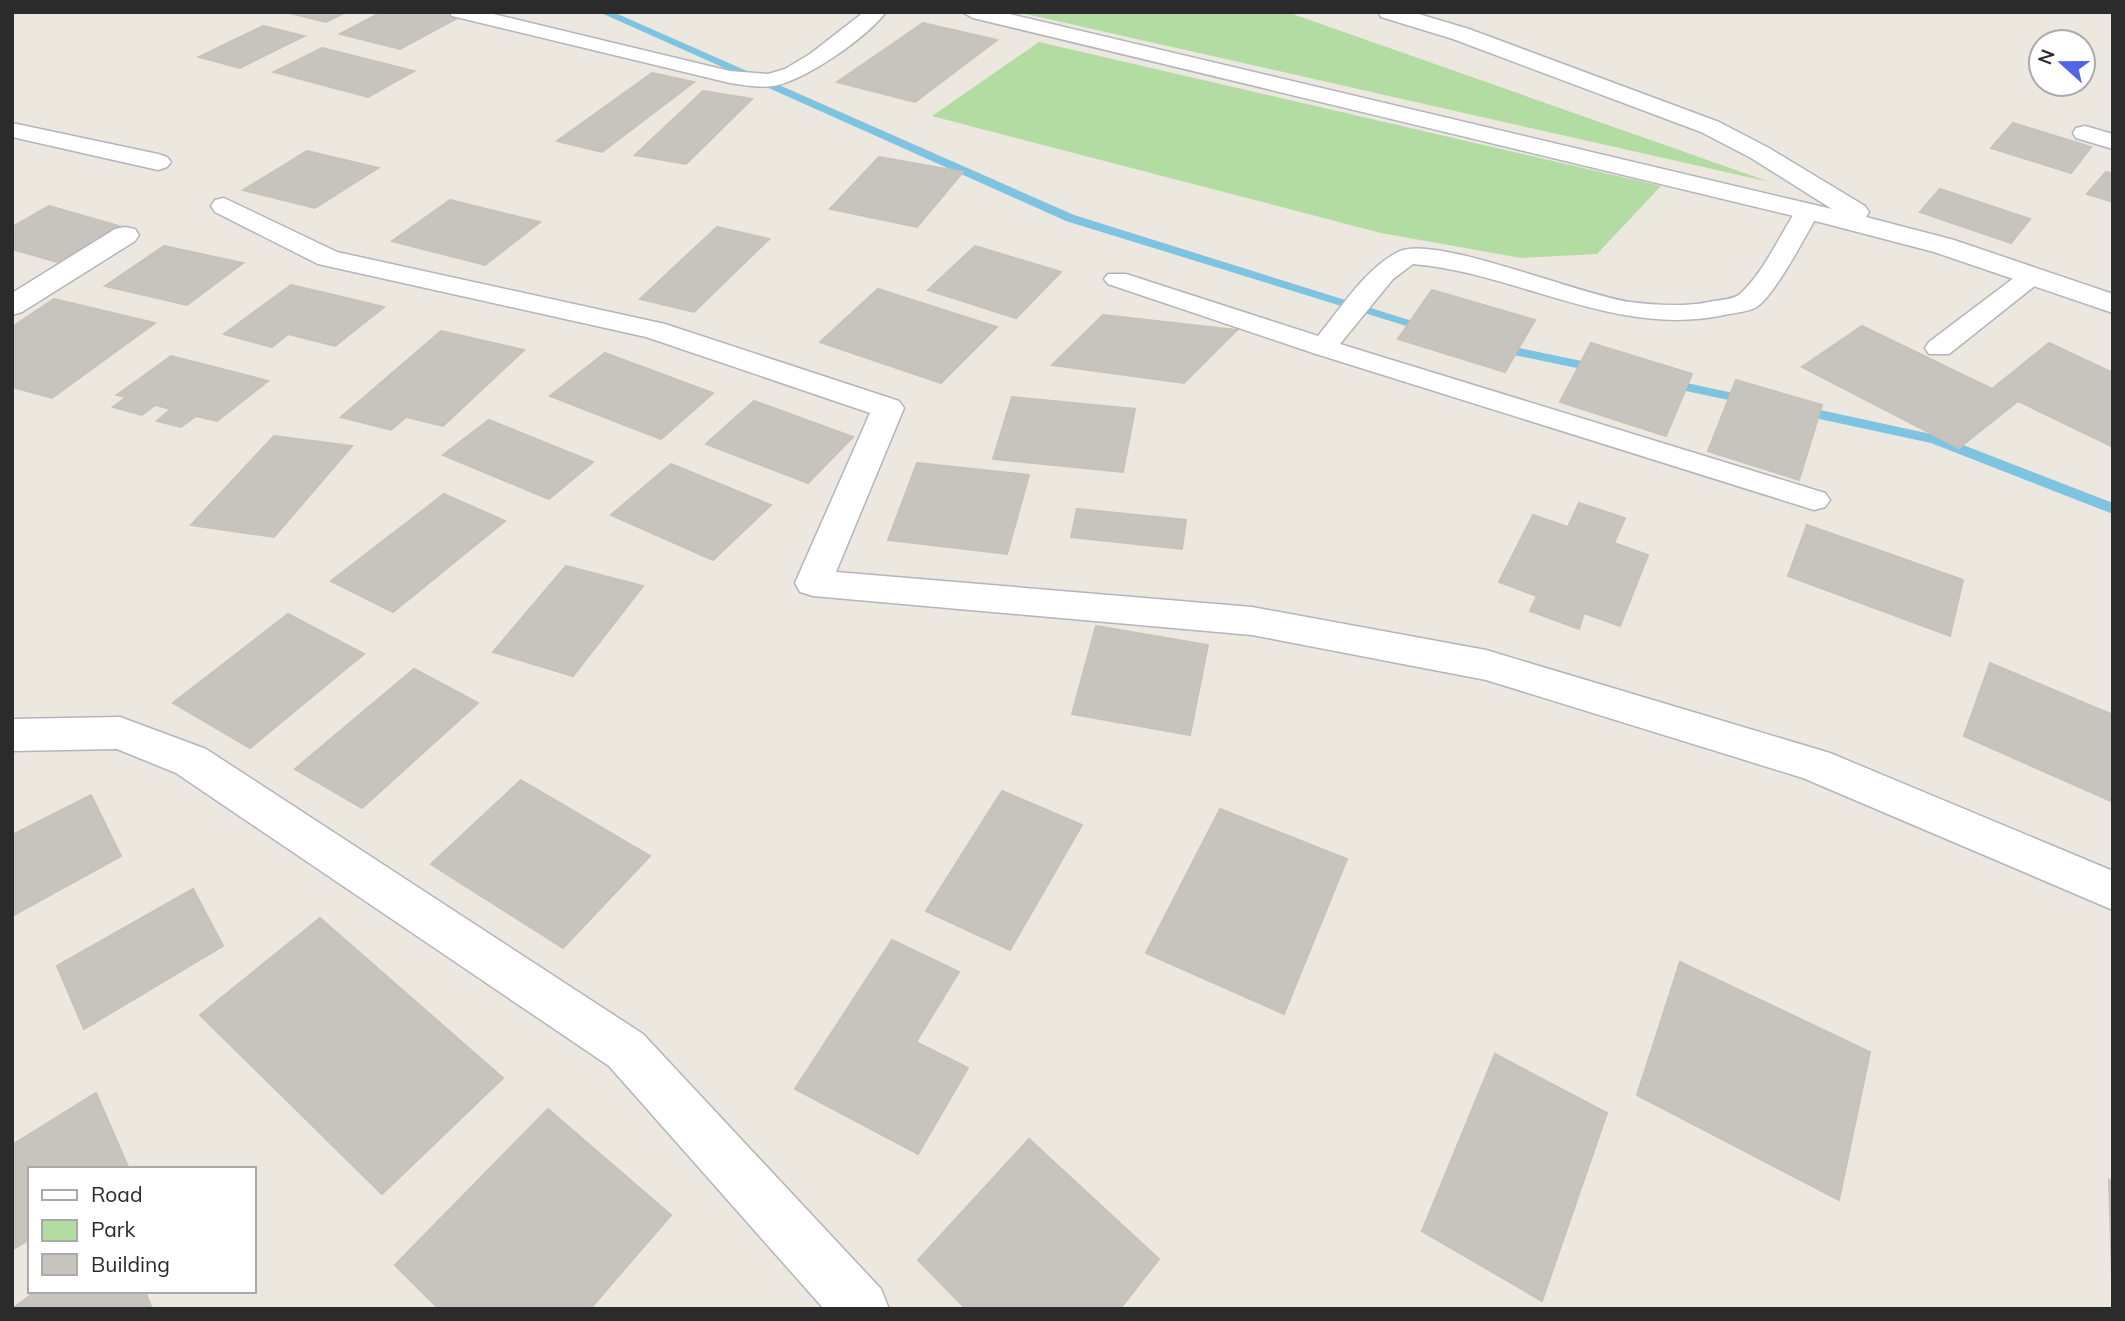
<svg xmlns="http://www.w3.org/2000/svg" width="2125" height="1321" viewBox="0 0 2125 1321" font-family="Mulish,sans-serif">
<style>
.green{fill:#b3dca2}
.lines{fill:none;stroke-linecap:round;stroke-linejoin:round}
.stream{fill:#7dc3e2;fill-rule:evenodd}
.building{fill:#c7c4be;stroke:#c7c3b9;stroke-width:2}
.lane-casing{stroke:#b3b4bd;stroke-width:3}
.street-casing{stroke:#b3b4bd;stroke-width:3}
.lane{fill:#fff;fill-rule:evenodd}
.street{fill:#fff;fill-rule:evenodd}
</style>
<rect width="100%" height="100%" fill="#ece7df"/>
<g class="green">
<polygon points="1017,12 1287,12 1770,182"/>
<polygon points="1039,42 1661,186 1597,254 1521,258 1381,233 932,116"/>
</g>
<g class="lines">
<g class="stream">
<polygon points="599,12 613,12 1074,215 1438,329 1436,332 1426,332 1066,221"/>
<polygon points="1495,343 1601,365 1608,369 1601,373 1490,350 1488,347"/>
<polygon points="1663,378 1752,397 1759,401 1752,405 1658,385 1658,379"/>
<polygon points="1797,405 1940,436 2113,503 2113,514 1931,443 1792,413 1792,407"/>
</g>
</g>
<g class="building">
<polygon points="293,12 346,12 326,22 290,13"/>
<polygon points="382,12 439,12 459,17 400,49 340,34"/>
<polygon points="923,23 997,40 915,102 837,82"/>
<polygon points="263,26 304,36 240,68 199,57"/>
<polygon points="322,48 414,71 368,97 274,72"/>
<polygon points="652,73 694,82 602,152 557,141"/>
<polygon points="703,91 752,99 686,164 635,155"/>
<polygon points="2013,123 2091,147 2071,173 1991,148"/>
<polygon points="307,151 378,168 315,208 243,190"/>
<polygon points="879,157 963,172 917,227 830,209"/>
<polygon points="2106,172 2113,174 2113,202 2087,194"/>
<polygon points="1940,189 2030,219 2011,243 1920,212"/>
<polygon points="450,200 540,222 485,265 392,241"/>
<polygon points="49,206 119,226 57,262 12,249 12,227"/>
<polygon points="717,227 769,239 694,312 640,299"/>
<polygon points="164,246 243,263 187,305 105,286"/>
<polygon points="975,246 1061,272 1016,318 928,290"/>
<polygon points="291,285 338,296 384,307 335,346 288,334 272,347 224,334"/>
<polygon points="878,289 997,327 941,383 820,342"/>
<polygon points="1432,290 1535,320 1505,372 1398,339"/>
<polygon points="54,299 155,323 52,398 12,387 12,327"/>
<polygon points="1103,315 1237,330 1184,383 1052,365"/>
<polygon points="1862,326 1992,389 2049,343 2113,373 2113,447 2018,401 1959,448 1802,367"/>
<polygon points="441,331 524,350 443,426 406,417 391,430 341,417"/>
<polygon points="1591,343 1692,374 1666,436 1560,402"/>
<polygon points="605,353 713,393 661,439 550,396"/>
<polygon points="171,356 268,381 217,421 196,416 181,427 157,421 171,409 155,405 142,415 113,407 126,397 117,395"/>
<polygon points="1736,380 1822,405 1799,480 1708,451"/>
<polygon points="1012,397 1135,409 1123,472 993,459"/>
<polygon points="754,401 853,437 808,483 706,444"/>
<polygon points="489,420 593,462 549,499 443,455"/>
<polygon points="274,436 352,446 274,537 191,525"/>
<polygon points="917,463 1029,475 1007,554 888,540"/>
<polygon points="671,464 771,505 713,560 611,515"/>
<polygon points="444,494 505,521 393,612 331,581"/>
<polygon points="1579,503 1625,518 1614,543 1648,555 1620,626 1584,613 1579,629 1530,611 1537,596 1499,582 1533,515 1568,527"/>
<polygon points="1077,509 1186,520 1182,549 1071,537"/>
<polygon points="1807,525 1963,580 1950,636 1788,576"/>
<polygon points="566,566 643,586 573,676 493,652"/>
<polygon points="288,614 364,654 250,748 173,703"/>
<polygon points="1096,626 1208,645 1190,735 1072,714"/>
<polygon points="1990,663 2113,715 2113,802 1964,736"/>
<polygon points="414,669 478,703 362,808 295,769"/>
<polygon points="521,780 650,856 563,948 431,864"/>
<polygon points="1002,791 1082,825 1010,950 926,911"/>
<polygon points="91,795 121,856 12,916 12,835"/>
<polygon points="1220,809 1347,859 1284,1014 1146,953"/>
<polygon points="193,889 223,946 84,1029 57,966"/>
<polygon points="320,918 503,1078 382,1194 200,1015"/>
<polygon points="892,940 959,972 916,1042 968,1068 918,1154 795,1089"/>
<polygon points="1680,962 1870,1052 1839,1200 1637,1095"/>
<polygon points="1495,1054 1607,1113 1542,1301 1422,1231"/>
<polygon points="96,1093 129,1169 30,1169 30,1239 12,1250 12,1145"/>
<polygon points="548,1109 671,1215 590,1309 439,1309 395,1265"/>
<polygon points="1029,1139 1159,1259 1120,1309 966,1309 918,1260"/>
<polygon points="2109,1180 2113,1182 2113,1309"/>
<polygon points="36,1291 145,1291 152,1309 12,1309"/>
</g>
<g class="lines">
<defs>
<g id="lane">
<path d="M 449,12 L 485,12 L 730,71 L 768,74 L 785,69 L 810,54 L 864,12 L 886,12 C 866,38 805,81 773,86 C 759,88 744,85 730,83 L 452,16 Z"/>
<path d="M 1808,204 L 1817,206 L 1820,211 C 1808,231 1774,298 1755,308 C 1747,312 1733,313 1724,315 C 1615,338 1519,273 1413,264 L 1393,279 L 1340,344 L 1825,493 L 1830,500 L 1825,507 L 1814,510 L 1313,353 L 1108,284 L 1104,279 L 1108,274 L 1126,274 L 1318,336 C 1341,308 1365,269 1398,252 C 1432,233 1582,296 1630,302 C 1654,305 1686,307 1709,302 C 1718,300 1733,300 1740,294 C 1765,271 1780,234 1799,206 Z"/>
<polygon points="2032,268 2041,271 2045,276 2041,281 1949,354 1929,354 1925,348 1929,342 2023,271"/>
</g>
<g id="street">
<polygon points="962,12 1001,12 1832,209 1751,158 1701,132 1453,39 1381,17 1378,12 1412,12 1469,29 1719,122 1769,148 1865,206 1869,212 1866,217 1954,240 2113,294 2113,313 1934,252 1827,224 973,18"/>
<polygon points="12,123 158,154 167,157 171,162 167,167 158,170 12,137"/>
<polygon points="2085,126 2113,134 2113,149 2076,138 2073,133 2076,128"/>
<polygon points="224,198 337,252 665,324 899,401 904,408 836,572 1252,607 1486,650 1830,753 2113,871 2113,910 1803,778 1486,680 1252,635 813,596 800,592 795,583 870,413 646,337 318,264 215,212 211,206 215,200"/>
<polygon points="125,227 135,229 139,235 135,241 22,312 12,315 12,293 115,229"/>
<polygon points="120,717 206,749 643,1034 881,1289 889,1309 824,1309 609,1066 176,773 117,749 12,751 12,719"/>
</g>
</defs>
<use href="#lane" class="lane-casing"/>
<use href="#street" class="street-casing"/>
<use href="#lane" class="lane"/>
<use href="#street" class="street"/>
</g>
<rect width="2125" height="1321" fill="none" stroke="#2b2b2b" stroke-width="28"/>
<rect x="28" y="1167" width="228" height="126" fill="#ffffff" stroke="#aaaaaa" stroke-width="2"/>
<rect x="42" y="1190" width="35" height="10" fill="#ffffff" stroke="#aaaaaa" stroke-width="2"/>
<text x="91" y="1202" font-size="21" fill="#2b2b2b">Road</text>
<rect x="42" y="1220" width="35" height="21" fill="#b3dca2" stroke="#aaaaaa" stroke-width="2"/>
<text x="91" y="1237" font-size="21" fill="#2b2b2b">Park</text>
<rect x="42" y="1254" width="35" height="21" fill="#c7c4be" stroke="#aaaaaa" stroke-width="2"/>
<text x="91" y="1272" font-size="21" fill="#2b2b2b">Building</text>
<g transform="translate(2062 63) rotate(291)"><circle r="33" fill="#ffffff" stroke="#aaaaaa" stroke-width="2"/>
<path d="M0-5L12 26L0 18L-12 26Z" fill="#5165e7"/>
<text y="-10" font-size="19" font-weight="bold" text-anchor="middle" fill="#2b2b2b">N</text>
</g>
</svg>
